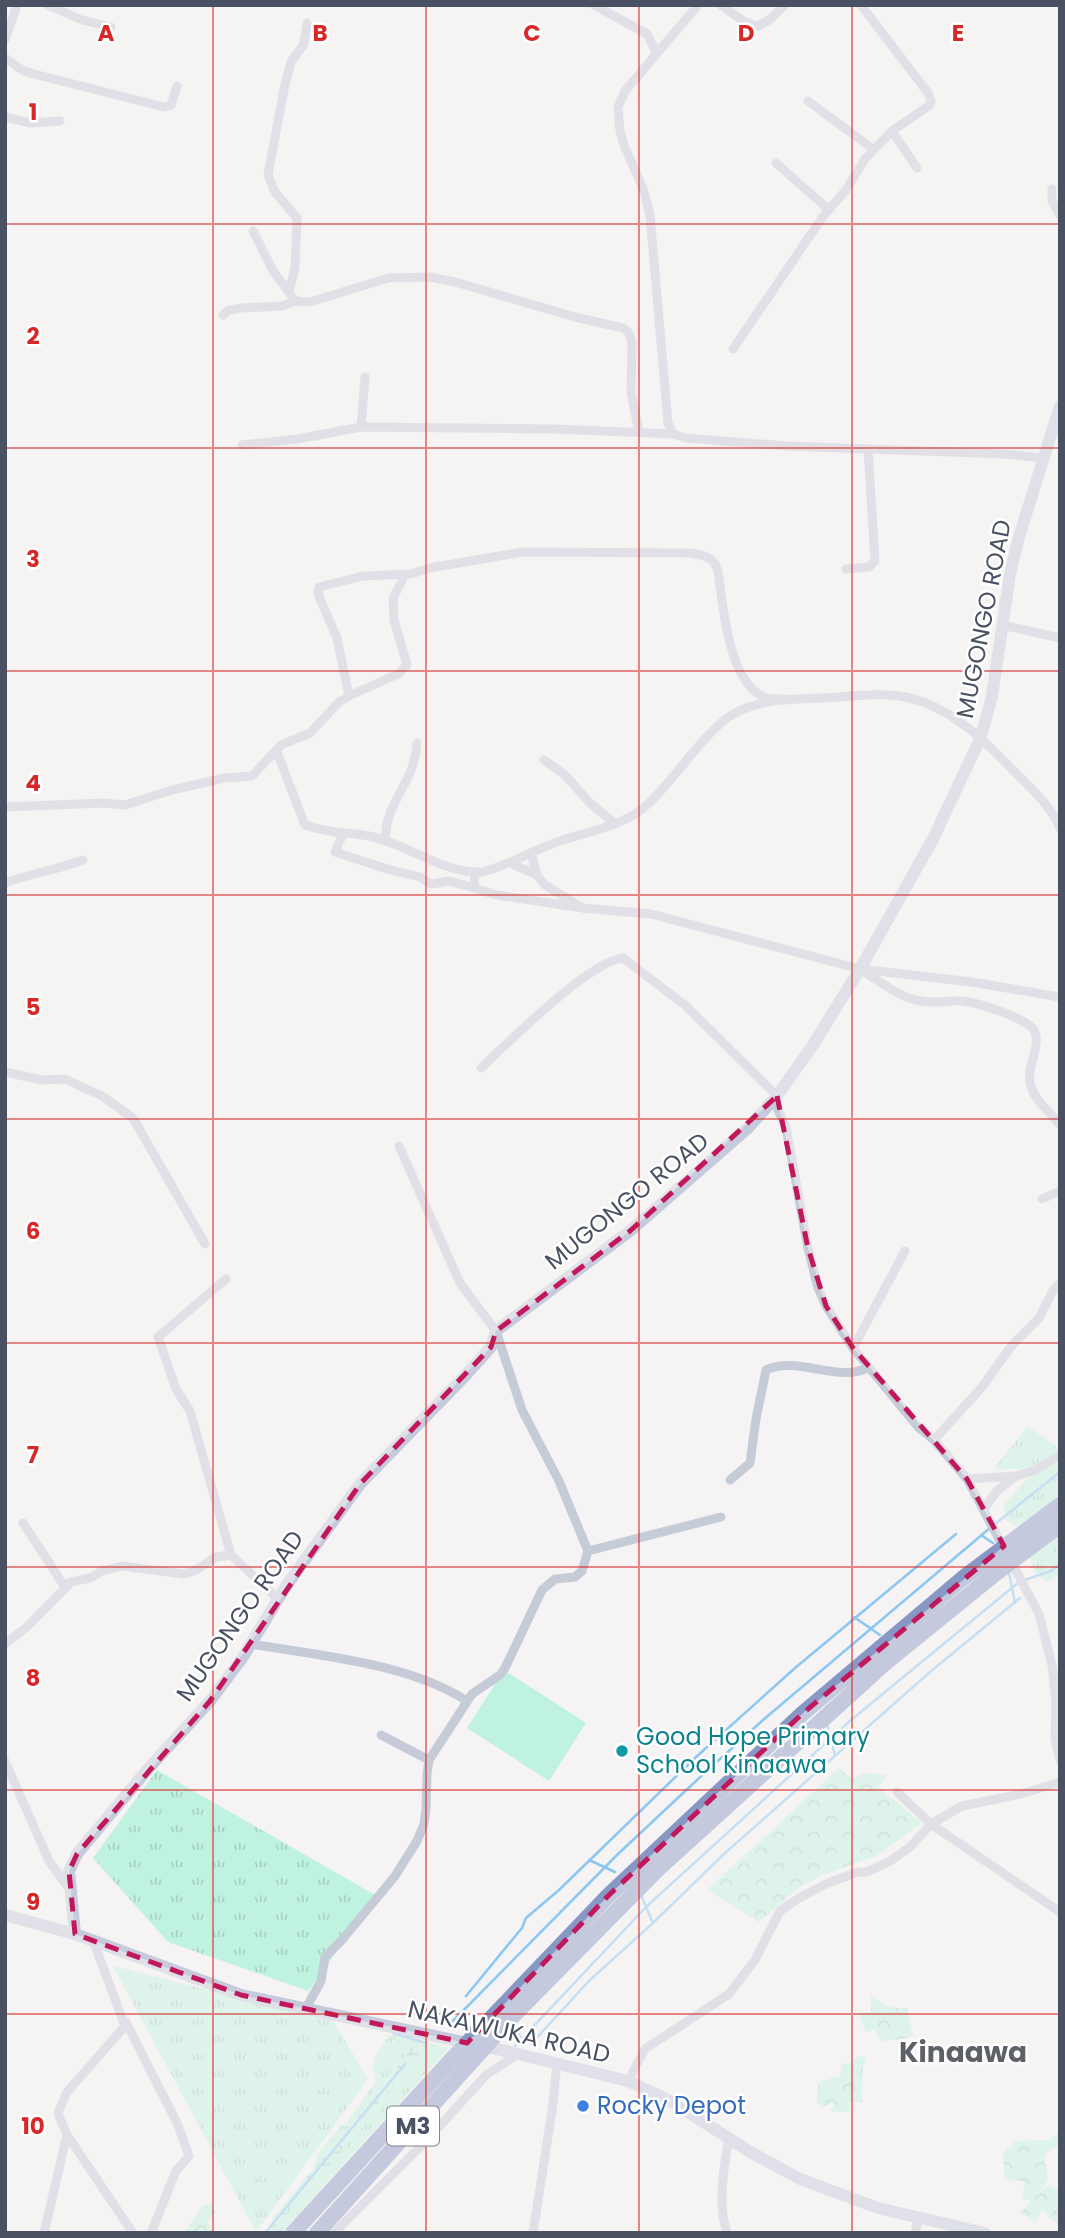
<svg xmlns="http://www.w3.org/2000/svg" width="1065" height="2238" viewBox="0 0 1065 2238" font-family="Poppins,sans-serif">
<style>
.grass{fill:url(#grass-tufts)}
.forest{fill:url(#forest-crowns)}
.wetland{fill:url(#wetland-marsh)}
.pitch{fill:#c0f3df}
.lines{fill:none;stroke-linecap:round;stroke-linejoin:round}
.stream{stroke:#8bc7f3;stroke-width:2.5}
.street{stroke:#c6cbd8;stroke-width:9}
.secondary{stroke:#c5cbdc;stroke-width:12}
.highway{stroke:#8898c4;stroke-width:16}
.marked{fill:none;stroke:#c2185b;stroke-width:5;stroke-dasharray:14 9;stroke-linejoin:round}
.grid{fill:none;stroke:#d62828;stroke-width:2;stroke-opacity:0.55}
.culture-dot{fill:#0f9aa8;stroke:#fff;stroke-width:2.5}
.shop-dot{fill:#3f7fe0;stroke:#fff;stroke-width:2.5}
.labels{text-anchor:middle;stroke-width:5;stroke-linejoin:round;paint-order:stroke}
.shield{fill:#fff;stroke:#808591;stroke-width:2}
.shield-label{font-size:23px;font-weight:bold;fill:#495162}
.street-label{font-size:24px;fill:#495162;stroke:#fff}
.culture-label{font-size:24px;fill:#0d838f;stroke:#fff;text-anchor:start}
.shop-label{font-size:24px;fill:#366cbe;stroke:#fff;text-anchor:start}
.quarter-label{font-size:28px;font-weight:bold;fill:#5e6168;stroke:#fff}
.grid-label{font-size:23px;text-anchor:middle;font-weight:bold;fill:#d62828;stroke:#fff;stroke-width:5;stroke-linejoin:round;paint-order:stroke}
</style>
<defs>
<pattern id="grass-tufts" width="24" height="20" patternUnits="userSpaceOnUse" patternTransform="scale(1.75)"><rect width="24" height="20" fill="#c0f3df"/><path d="M3 7l-1-3M5 7V3M7 7l1-3M15 17l-1-3M17 17v-4M19 17l1-3" fill="none" stroke="#a6d2c2"/></pattern>
<pattern id="forest-crowns" width="20" height="18" patternUnits="userSpaceOnUse" patternTransform="scale(1.75)"><rect width="20" height="18" fill="#c0f3df"/><path d="M2 6a3 3 0 1 1 6 0M12 15a3 3 0 1 1 6 0" fill="none" stroke="#a6d2c2"/></pattern>
<pattern id="wetland-marsh" width="20" height="14" patternUnits="userSpaceOnUse" patternTransform="scale(1.75)"><rect width="20" height="14" fill="#c0f3df"/><path d="M1 5h8M5 5V1M11 12h8M15 12V8" fill="none" stroke="#a6d2c2"/></pattern>
</defs>
<rect width="100%" height="100%" fill="#f5f3f3"/>
<g class="grass">
<path d="M 1028,1426 L 1060,1449 C 1033,1469 1028,1471 994,1468 Z"/>
<polygon points="1060,1462 1060,1495 1018,1526 1006,1520 1003,1506 1026,1480"/>
<path d="M 1060,1534 L 1060,1574 L 1048,1581 C 1035,1576 1033,1569 1030,1555 Z"/>
<polygon points="157,1770 377,1896 308,1991 168,1942 93,1858"/>
<polygon points="113,1966 334,2022 368,2079 256,2232"/>
<path d="M 389,2036 L 404,2046 L 406,2054 L 350,2126 L 346,2124 L 376,2081 C 370,2060 376,2052 389,2036 Z"/>
<polygon points="421,2041 449,2048 281,2233 268,2233 272,2227 273,2230 312,2188 358,2130 367,2123 362,2123 405,2071 408,2075 424,2048"/>
</g>
<g class="forest">
<polygon points="839,1768 853,1780 862,1773 887,1775 878,1787 922,1823 876,1856 820,1876 798,1888 759,1922 707,1890"/>
<path d="M 871,1993 C 880,2005 892,2009 907,2008 L 913,2035 L 905,2039 L 880,2041 L 875,2029 L 866,2033 L 859,2013 L 871,2012 Z"/>
<polygon points="859,2056 865,2057 866,2064 863,2066 862,2103 850,2102 849,2112 832,2112 830,2109 834,2107 832,2103 824,2107 817,2103 818,2082 840,2076 842,2063 848,2064"/>
<polygon points="1060,2132 1060,2144 1044,2155 1048,2180 1036,2196 1047,2186 1060,2190 1060,2223 1053,2221 1042,2208 1036,2223 1020,2213 1031,2201 1023,2200 1024,2181 1005,2180 1003,2157 1006,2148 1012,2147 1012,2141 1048,2140"/>
<polygon points="212,2203 215,2212 207,2221 214,2233 184,2233 202,2206"/>
</g>
<polygon class="wetland" points="394,2034 421,2041 424,2048 408,2076 405,2071 363,2122 369,2122 358,2130 312,2188 272,2231 273,2218 314,2168 318,2154 341,2126 346,2124 350,2126 406,2055 404,2046 389,2036"/>
<polygon class="pitch" points="504,1670 586,1723 549,1781 467,1728"/>
<g class="lines">
<g class="stream">
<polyline points="995,1524 1060,1472"/>
<polyline points="981,1535 993,1543"/>
<polyline points="1009,1573 1015,1603"/>
<polyline points="1025,1580 1051,1571 1060,1564"/>
<polyline points="854,1617 880,1635"/>
<polyline points="827,1723 835,1756"/>
<polyline points="589,1860 615,1872"/>
<polyline points="642,1897 653,1923 725,1853 930,1672 1020,1598"/>
<polyline points="466,1996 522,1928 526,1918 559,1890 696,1757 795,1668 956,1534"/>
<polyline points="471,2028 451,2023 618,1854 697,1780 763,1720 990,1528"/>
<polyline points="516,2028 521,2038"/>
<polyline points="393,2033 426,2043"/>
<polyline points="531,2044 589,1981 653,1923"/>
<polyline points="515,2046 646,1907 851,1720 1019,1582"/>
<polyline points="265,2233 405,2064"/>
</g>
<g class="street">
<polyline points="48,5 82,20 111,27"/>
<polyline points="594,5 647,34 656,52"/>
<polyline points="721,5 745,22 758,26 769,20 785,5"/>
<polyline points="5,40 17,5"/>
<polyline points="5,58 22,70 30,73 164,107 171,105 177,86"/>
<polyline points="808,101 873,149"/>
<polyline points="5,117 31,123 60,121"/>
<polyline points="892,131 917,168"/>
<polyline points="776,163 829,210"/>
<polyline points="1052,189 1052,201 1060,215"/>
<polyline points="253,231 273,271 289,292"/>
<polyline points="295,301 289,292 295,268 297,218 275,192 268,175 284,89 291,62 304,44 307,23"/>
<polyline points="223,315 229,310 242,308 282,306 295,301 310,302 388,278 430,277 455,282 575,317 623,328 629,333 632,342 631,392 639,432"/>
<polyline points="733,349 824,215 846,190 865,159 892,131 930,105 931,101 928,93 861,5"/>
<polyline points="361,427 365,377"/>
<polyline points="673,434 668,423 650,215 644,191 624,145 620,131 618,107 625,91 698,5"/>
<polyline points="242,445 297,439 361,427 555,429 673,434 686,438 786,446 1004,454 1043,458"/>
<polyline points="846,569 869,567 875,561 868,449"/>
<polyline points="1002,625 1060,638"/>
<polyline points="349,696 398,674 407,665 394,620 393,598 405,575"/>
<path d="M 277,752 L 305,825 C 326,833 347,832 369,836 C 408,844 442,874 483,872 C 509,865 532,851 557,842 C 588,831 624,827 649,803 C 675,779 705,731 733,714 C 760,699 791,699 821,698 C 849,697 878,692 906,697 C 951,707 983,739 1014,771 C 1032,789 1049,804 1060,828"/>
<polyline points="544,760 564,774 590,803 615,824"/>
<path d="M 5,807 L 104,803 L 125,805 L 172,790 L 224,778 L 252,776 L 281,745 L 310,733 L 339,702 L 349,696 L 337,638 L 318,594 L 319,587 L 363,576 L 411,574 L 430,568 L 522,552 L 691,553 C 704,555 714,557 718,571 C 723,604 728,686 767,698 C 772,700 779,698 784,699"/>
<polyline points="343,834 335,852 387,869 420,877 431,884 449,881 474,888"/>
<path d="M 386,841 C 383,814 402,794 411,770 C 415,762 416,752 417,743"/>
<polyline points="510,863 537,875"/>
<polyline points="475,873 474,888 496,895 583,908 545,885 537,875 531,853"/>
<path d="M 5,883 C 31,873 57,870 83,860"/>
<polyline points="583,908 651,914 860,969 971,982 1060,997"/>
<path d="M 863,971 C 880,981 900,998 920,1001 C 934,1004 949,1000 963,1001 C 979,1003 1023,1017 1033,1029 C 1044,1044 1024,1069 1031,1086 C 1035,1101 1051,1113 1060,1125"/>
<path d="M 481,1068 C 508,1043 588,962 623,958 L 686,1006 L 777,1096 L 778,1110 L 786,1127 L 808,1248 L 818,1288 L 826,1306 L 853,1348 L 918,1427 L 934,1440 L 967,1479 L 1039,1614 L 1052,1665 L 1056,1702 L 1055,1738 L 1060,1760"/>
<polyline points="5,1072 42,1080 65,1079 102,1096 133,1118 205,1244"/>
<polyline points="399,1146 460,1283 496,1331 522,1410 559,1481 588,1551 721,1517"/>
<polyline points="1042,1199 1060,1191"/>
<polyline points="226,1279 158,1337 176,1389 190,1411 231,1555 278,1599"/>
<polyline points="853,1348 905,1251"/>
<polyline points="934,1440 982,1387 1013,1344 1039,1318 1053,1291 1060,1283"/>
<polyline points="967,1479 1016,1476"/>
<path d="M 730,1480 L 750,1463 L 756,1419 L 766,1370 C 797,1355 839,1384 869,1367"/>
<polyline points="984,1509 997,1491 1016,1476 1036,1470 1060,1455"/>
<polyline points="23,1523 65,1587"/>
<polyline points="5,1644 28,1626 71,1582 90,1578 102,1571 122,1566 184,1574 196,1570 216,1557 231,1555"/>
<path d="M 252,1644 C 321,1656 408,1663 467,1701"/>
<polyline points="381,1735 429,1760"/>
<polyline points="5,1761 49,1861 70,1890"/>
<polyline points="897,1792 931,1824 1060,1912"/>
<polyline points="94,1943 125,2026 67,2092 58,2113 67,2135 133,2233"/>
<polyline points="305,2010 321,1981 325,1957 342,1940 395,1876 417,1841 424,1824 426,1809 427,1774 429,1760 472,1694 500,1675 505,1668 542,1590 555,1579 575,1577 582,1571 588,1551"/>
<polyline points="126,2022 178,2125 189,2156 176,2171 151,2233"/>
<polyline points="628,2081 645,2049 729,1994 755,1960 780,1911 799,1898 828,1883 858,1872 867,1872 890,1861 910,1847 931,1824 962,1806 1021,1794 1060,1782"/>
<polyline points="44,2233 67,2135"/>
<polyline points="334,2233 427,2140 486,2075 518,2054"/>
<polyline points="533,2233 552,2111 557,2063"/>
<path d="M 727,2233 C 717,2202 724,2169 729,2138"/>
<polyline points="915,2233 918,2219"/>
</g>
<g class="secondary">
<polyline points="5,1915 75,1934 241,1995 510,2052 628,2081 672,2102 752,2153 800,2179 878,2208 985,2233"/>
<polyline points="75,1934 69,1871 77,1854 147,1770 210,1701 243,1657 286,1586 360,1484 464,1377 491,1347 496,1331 630,1231 748,1128 777,1096 813,1045 860,969 933,839 981,737 992,696 1010,574 1019,537 1060,406"/>
</g>
<g class="highway">
<polyline points="293,2233 454,2057 609,1895 802,1714 962,1579 1060,1505"/>
<polyline points="317,2233 509,2020 659,1868 885,1663 996,1573 1060,1525"/>
</g>
</g>
<path d="M0 0H1065V2238H0ZM 777,1096 L 808,1248 L 826,1306 L 853,1348 L 967,1479 L 1004,1546 L 802,1714 L 609,1895 L 467,2043 L 241,1995 L 75,1934 L 69,1871 L 77,1854 L 210,1701 L 360,1484 L 491,1347 L 496,1331 L 630,1231 Z" fill="#f5f3f3" fill-opacity=".55" fill-rule="evenodd"/>
<path class="marked" d="M 777,1096 L 808,1248 L 826,1306 L 853,1348 L 967,1479 L 1004,1546 L 802,1714 L 609,1895 L 467,2043 L 241,1995 L 75,1934 L 69,1871 L 77,1854 L 210,1701 L 360,1484 L 491,1347 L 496,1331 L 630,1231 Z"/>
<path class="grid" d="M 213,5 L 213,2233M 426,5 L 426,2233M 639,5 L 639,2233M 852,5 L 852,2233M 5,224 L 1060,224M 5,448 L 1060,448M 5,671 L 1060,671M 5,895 L 1060,895M 5,1119 L 1060,1119M 5,1343 L 1060,1343M 5,1567 L 1060,1567M 5,1790 L 1060,1790M 5,2014 L 1060,2014"/>
<circle class="culture-dot" cx="622" cy="1751" r="7"/>
<circle class="shop-dot" cx="583" cy="2106" r="7"/>
<g class="labels">
<rect class="shield" x="387" y="2106.5" width="52" height="39" rx="5"/>
<g class="shield-label">
<text x="413" y="2134">M3</text>
</g>
<g class="street-label">
<text transform="translate(984 619) rotate(-79)" y="8">MUGONGO ROAD</text>
<text transform="translate(627 1201) rotate(-39)" y="8">MUGONGO ROAD</text>
<text transform="translate(240 1616) rotate(-55)" y="8">MUGONGO ROAD</text>
<text transform="translate(509 2032) rotate(13)" y="8">NAKAWUKA ROAD</text>
</g>
<g class="culture-label">
<text x="636" y="1745">Good Hope Primary<tspan x="636" dy="28">School Kinaawa</tspan></text>
</g>
<g class="shop-label">
<text x="597" y="2114">Rocky Depot</text>
</g>
<g class="quarter-label">
<text x="963" y="2062">Kinaawa</text>
</g>
</g>
<g class="grid-label">
<text x="106" y="41">A</text>
<text x="320" y="41">B</text>
<text x="532" y="41">C</text>
<text x="746" y="41">D</text>
<text x="958" y="41">E</text>
<text x="33" y="120">1</text>
<text x="33" y="344">2</text>
<text x="33" y="567">3</text>
<text x="33" y="791">4</text>
<text x="33" y="1015">5</text>
<text x="33" y="1239">6</text>
<text x="33" y="1463">7</text>
<text x="33" y="1686">8</text>
<text x="33" y="1910">9</text>
<text x="33" y="2134">10</text>
</g>
<rect width="1065" height="2238" fill="none" stroke="#495162" stroke-width="14"/>
</svg>
